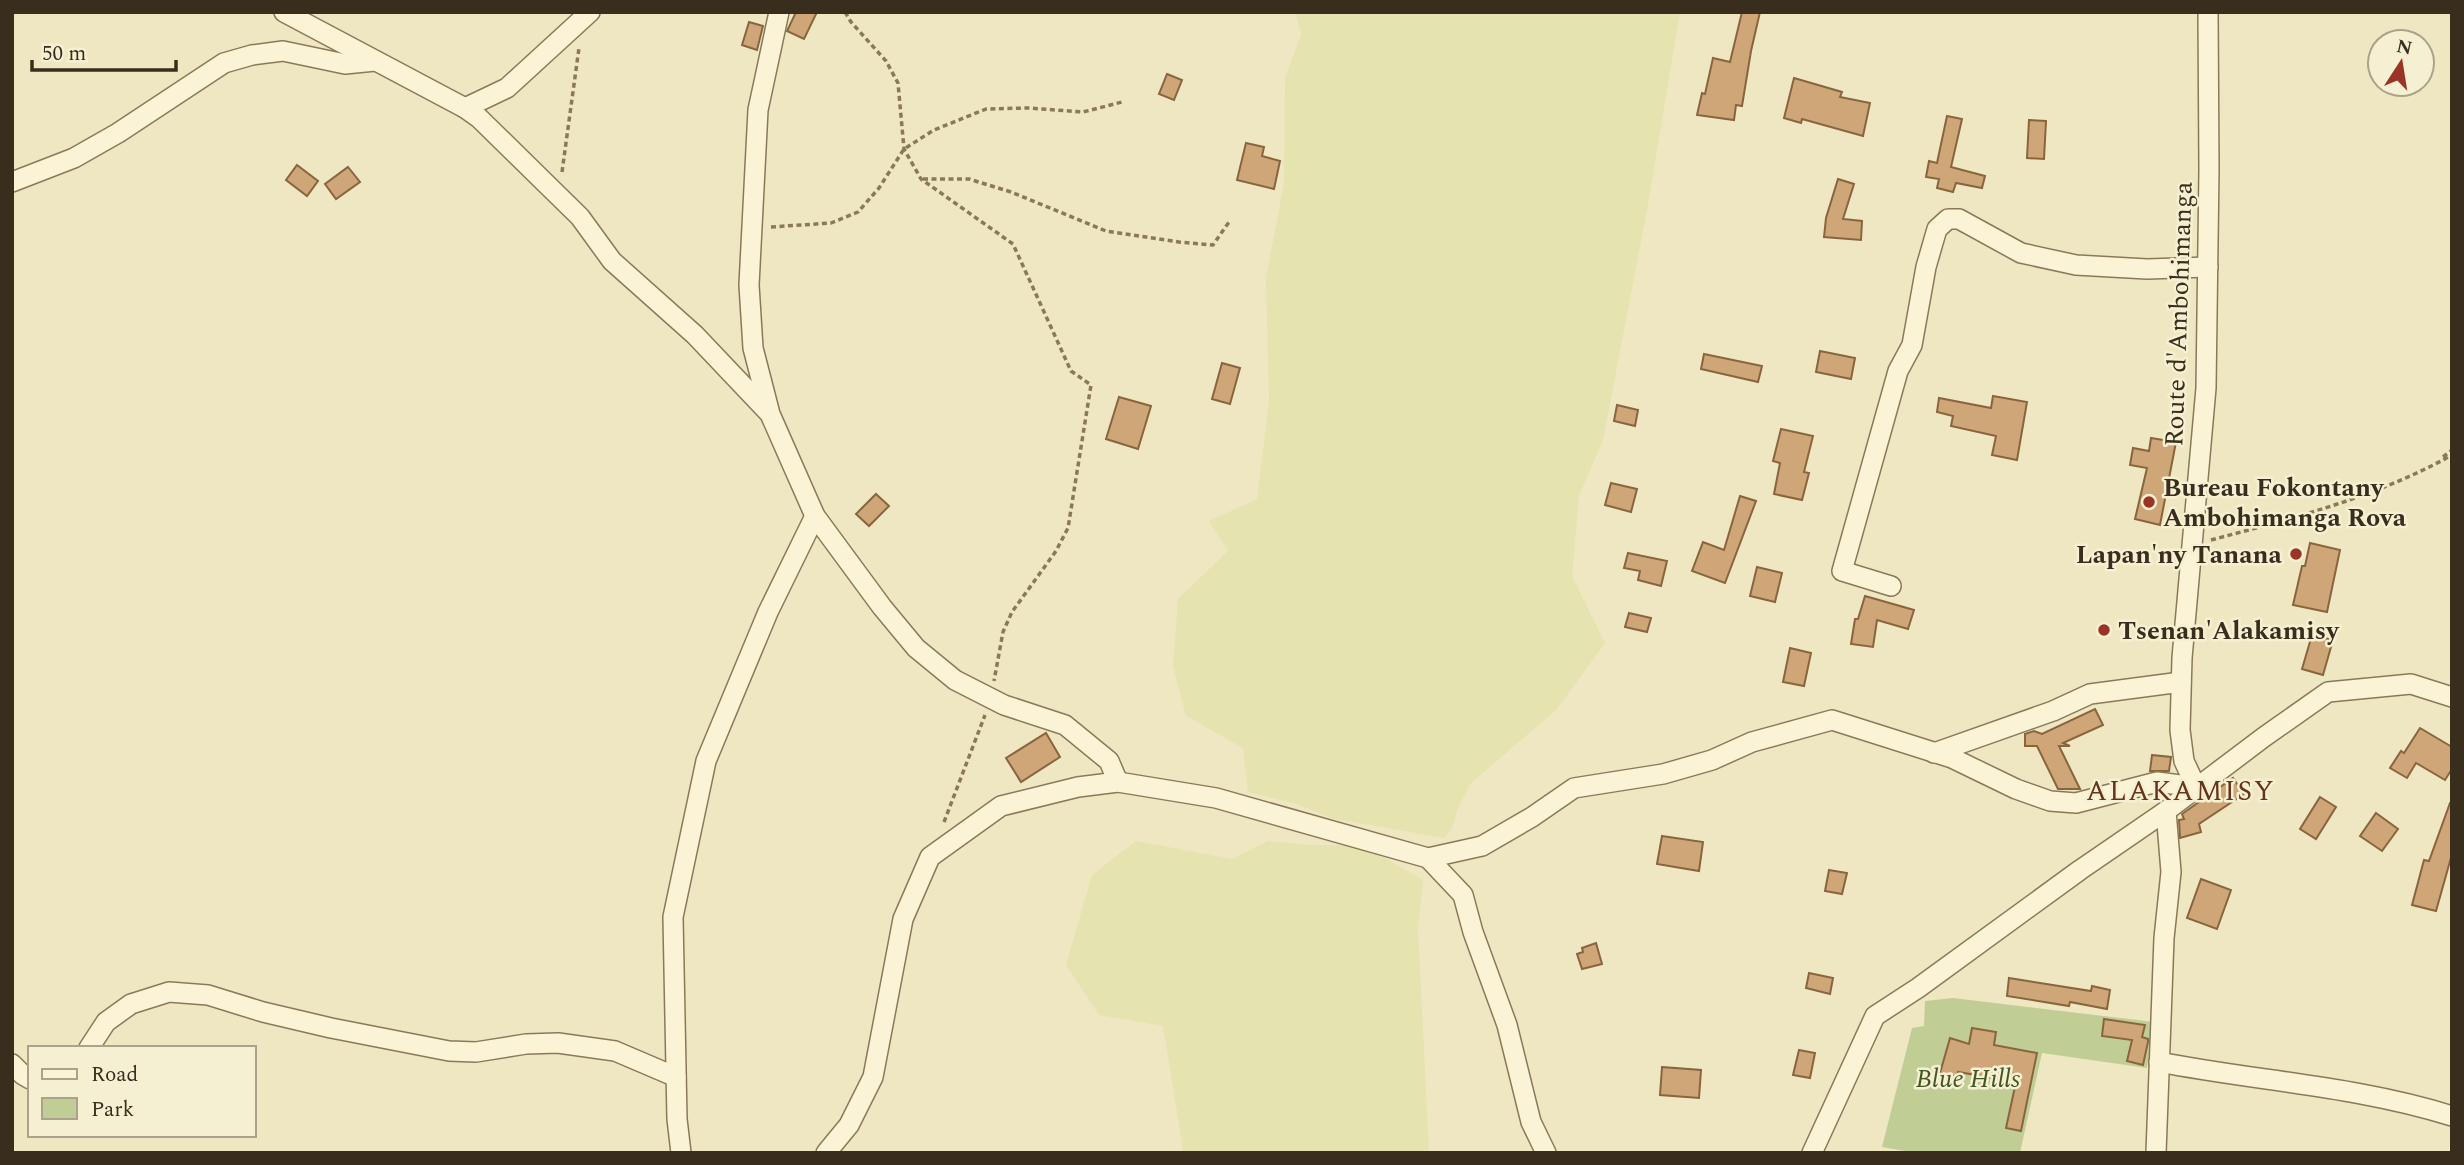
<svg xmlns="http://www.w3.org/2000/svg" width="2464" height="1165" viewBox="0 0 2464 1165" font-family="Spectral,serif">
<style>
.farmland{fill:#e5e3af}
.green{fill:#c0ce96}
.building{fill:#cea677;stroke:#89653e;stroke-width:2}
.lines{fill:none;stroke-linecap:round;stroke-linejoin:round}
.minor-casing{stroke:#8a7959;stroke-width:22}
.path{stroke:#8a7959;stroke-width:3.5;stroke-dasharray:5 3.5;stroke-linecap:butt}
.minor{stroke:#faf3d6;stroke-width:19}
.poi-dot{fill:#9a3427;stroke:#f6f0d2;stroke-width:2.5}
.labels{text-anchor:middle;stroke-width:5;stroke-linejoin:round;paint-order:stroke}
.street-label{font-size:26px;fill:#392e1d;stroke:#f6f0d2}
.poi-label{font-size:26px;font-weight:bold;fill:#392e1d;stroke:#f6f0d2;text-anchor:start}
.park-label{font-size:26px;font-style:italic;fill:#435623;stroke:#f6f0d2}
.neighbourhood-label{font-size:28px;letter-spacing:2px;fill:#67341c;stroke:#f6f0d2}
</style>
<rect width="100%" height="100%" fill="#efe7c2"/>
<g class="farmland">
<polygon points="1295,12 1680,12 1648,205 1603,440 1579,496 1572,576 1605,643 1557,709 1471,783 1458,808 1452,828 1444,838 1331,818 1297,804 1248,792 1243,748 1186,716 1173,666 1178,599 1228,551 1209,521 1257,499 1269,402 1266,279 1284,182 1285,78 1301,35"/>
<polygon points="1136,841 1232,859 1268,841 1310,845 1343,845 1376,853 1423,880 1418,928 1429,1153 1182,1153 1182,1143 1163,1026 1099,1015 1066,965 1092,875"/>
</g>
<polygon class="green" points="1953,998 2154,1022 2147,1068 2042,1053 2020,1153 1916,1153 1882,1147 1912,1028 1924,1026 1925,1001"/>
<g class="building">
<polygon points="796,12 817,12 804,39 787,31"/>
<polygon points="1742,12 1760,12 1751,51 1742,106 1736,105 1734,120 1697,115 1702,93 1705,94 1713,58 1730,62"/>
<polygon points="749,22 763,26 757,50 742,45"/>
<polygon points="1167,74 1182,80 1174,100 1159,94"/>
<polygon points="1794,78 1842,92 1840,97 1870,103 1863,136 1802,119 1801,123 1784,118"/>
<polygon points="1947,116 1962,119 1951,167 1985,176 1982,188 1956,183 1953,192 1937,188 1939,179 1926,177 1929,161 1937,163"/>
<polygon points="2029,120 2046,121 2044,159 2027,158"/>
<polygon points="1246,143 1264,147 1262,156 1280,161 1274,189 1237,180"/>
<polygon points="297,165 318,181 307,196 286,180"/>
<polygon points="348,167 360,182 336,199 325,184"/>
<polygon points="1838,179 1854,184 1843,219 1862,221 1861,240 1824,237 1826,218"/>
<polygon points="1820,351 1855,358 1851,379 1816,372"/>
<polygon points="1704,354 1762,366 1758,382 1701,369"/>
<polygon points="1222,363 1240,368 1230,404 1212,399"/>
<polygon points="1993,396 2027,402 2017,460 1992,455 1996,436 1951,426 1953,416 1937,412 1939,398 1991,408"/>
<polygon points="1119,397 1151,406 1138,449 1106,439"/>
<polygon points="1617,405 1638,410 1635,426 1614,421"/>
<polygon points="1781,429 1813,436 1804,472 1809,473 1802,500 1774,494 1780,463 1773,461"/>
<polygon points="2151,438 2176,442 2160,525 2135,519 2147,468 2130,465 2133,448 2149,451"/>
<polygon points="1611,483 1637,489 1631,512 1605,505"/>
<polygon points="876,494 889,506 869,526 856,514"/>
<polygon points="1740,496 1756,501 1725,583 1692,571 1703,542 1724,550"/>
<polygon points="2310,543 2340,550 2327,612 2293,605 2302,566 2305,566"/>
<polygon points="1628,553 1667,561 1661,586 1638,580 1640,571 1624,568"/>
<polygon points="1757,567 1782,573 1775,602 1750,596"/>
<polygon points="1865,596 1914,610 1908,629 1877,620 1873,647 1851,644 1855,619 1858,619"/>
<polygon points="1629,613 1651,618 1647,632 1625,627"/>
<polygon points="2312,635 2333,640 2323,675 2302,669"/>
<polygon points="1790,648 1811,653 1804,686 1783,682"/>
<polygon points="2095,709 2103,725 2063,743 2070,746 2059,746 2080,789 2058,789 2037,746 2025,746 2025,734 2034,731 2042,734"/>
<polygon points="2420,728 2452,747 2452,769 2445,780 2416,763 2407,778 2390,768 2401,751 2404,753"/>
<polygon points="1046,733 1060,757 1021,782 1006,758"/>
<polygon points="2152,755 2171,757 2169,771 2150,771"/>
<polygon points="2233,778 2244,794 2199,824 2201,832 2180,838 2179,820 2184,819 2182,814"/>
<polygon points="2320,797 2336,807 2316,839 2300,829"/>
<polygon points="2450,803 2452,803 2452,854 2436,911 2412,905 2424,860 2429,861"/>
<polygon points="2376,813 2398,829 2382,851 2360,836"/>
<polygon points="1662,836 1703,842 1699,871 1657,864"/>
<polygon points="1829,870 1847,873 1842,894 1825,891"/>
<polygon points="2201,879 2231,890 2217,929 2187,918"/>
<polygon points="1596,943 1602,964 1582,969 1577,954 1583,952 1582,948"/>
<polygon points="1809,973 1833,978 1830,994 1806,988"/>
<polygon points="2009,978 2091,991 2092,986 2110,990 2107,1009 2070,1002 2069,1006 2007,996"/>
<polygon points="2104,1019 2145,1025 2142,1037 2148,1039 2148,1042 2143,1065 2127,1061 2132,1040 2102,1036"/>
<polygon points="1972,1028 1996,1032 1994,1045 2037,1053 2021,1131 2006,1128 2016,1082 1958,1072 1957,1077 1940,1073 1950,1038 1969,1044"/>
<polygon points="1799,1050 1815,1053 1810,1078 1793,1075"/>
<polygon points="1662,1067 1701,1070 1699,1098 1660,1095"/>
</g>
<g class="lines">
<defs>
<g id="minor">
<polyline points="284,12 465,108 479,118 580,217 612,261 695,335 770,414 815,516 882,607 916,648 955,680 1004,705 1065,725 1109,761 1118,782"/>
<polyline points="465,108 507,88 590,12"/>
<polyline points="12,182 74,158 118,133 224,63 252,55 283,51 345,64 375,61"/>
<polyline points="769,410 753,348 749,285 758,110 779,12"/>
<polyline points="1891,586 1842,571 1898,371 1912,345 1926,267 1937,229 1948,219 1959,219 2021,253 2076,265 2147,269 2208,267"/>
<polyline points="1934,753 2053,711 2090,694 2181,682"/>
<polyline points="2196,787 2184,761 2180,730 2182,658 2206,388 2209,170 2208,12"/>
<polyline points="1428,858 1482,846 1532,817 1574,788 1663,774 1712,760 1752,742 1832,720 1952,758 2016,789 2050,801 2076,803 2157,782 2196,787"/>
<polyline points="89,1048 106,1022 131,1004 169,992 208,995 263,1012 331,1028 449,1051 476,1052 526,1044 558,1043 615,1051 676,1077"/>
<path d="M 2159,1062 C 2256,1081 2357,1086 2452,1116"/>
<polyline points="12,1064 23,1075 30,1079"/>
<polyline points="681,1153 677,1119 673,917 706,761 768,612 815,516"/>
<polyline points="826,1153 849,1125 873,1077 903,919 930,857 1001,806 1078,787 1118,782 1216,798 1428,858 1463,895 1473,932 1507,1025 1531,1122 1546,1153"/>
<polyline points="1812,1153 1875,1016 1918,988 2080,870 2166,811 2264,737 2328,692 2411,684 2452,697"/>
<polyline points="2156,1153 2164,938 2171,872 2166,811"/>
</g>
</defs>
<use href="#minor" class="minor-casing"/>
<g class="path">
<polyline points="845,12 851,22 886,61 898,83 904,149 921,179 1013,244 1071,371 1091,385 1068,528 1056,551 1012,612 1003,632 994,681"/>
<polyline points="2452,12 2452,15"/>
<polyline points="562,172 579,48"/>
<polyline points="923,179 969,179 1011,192 1106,231 1179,242 1213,245 1229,222"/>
<polyline points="771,227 831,223 858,212 879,188 904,149 934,130 986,109 1028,108 1083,112 1122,102"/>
<polyline points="2443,457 2452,450"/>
<path d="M 2211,540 C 2294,518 2377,497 2452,455"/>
<polyline points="944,822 985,715"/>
</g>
<use href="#minor" class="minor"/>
</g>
<g class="poi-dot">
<circle cx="2149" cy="502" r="7"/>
<circle cx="2296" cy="554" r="7"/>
<circle cx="2104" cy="630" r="7"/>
</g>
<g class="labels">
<g class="street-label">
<text transform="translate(2178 314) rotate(-88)" y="9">Route d'Ambohimanga</text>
</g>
<g class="poi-label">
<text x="2163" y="496">Bureau Fokontany<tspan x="2163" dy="30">Ambohimanga Rova</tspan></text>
<text x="2282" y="563" text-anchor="end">Lapan'ny Tanana</text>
<text x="2118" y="639">Tsenan'Alakamisy</text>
</g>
<g class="park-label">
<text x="1968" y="1087">Blue Hills</text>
</g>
<g class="neighbourhood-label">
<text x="2181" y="800">ALAKAMISY</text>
</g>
</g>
<rect width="2464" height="1165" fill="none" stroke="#392e1d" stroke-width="28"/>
<rect x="28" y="1046" width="228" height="91" fill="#f6f0d2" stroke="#aaa28a" stroke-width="2"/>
<rect x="42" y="1069" width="35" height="10" fill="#faf3d6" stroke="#aaa28a" stroke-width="2"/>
<text x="91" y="1081" font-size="21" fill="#392e1d">Road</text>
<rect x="42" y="1098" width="35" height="21" fill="#c0ce96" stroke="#aaa28a" stroke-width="2"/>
<text x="91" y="1116" font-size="21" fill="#392e1d">Park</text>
<g transform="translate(2401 63) rotate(12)"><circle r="33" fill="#f6f0d2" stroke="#aaa28a" stroke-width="2"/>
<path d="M0-5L12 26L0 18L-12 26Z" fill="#9a3427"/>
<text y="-10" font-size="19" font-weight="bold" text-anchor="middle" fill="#392e1d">N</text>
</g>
<path d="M32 60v10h144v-10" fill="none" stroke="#392e1d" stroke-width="3.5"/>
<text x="42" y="60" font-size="21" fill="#392e1d" stroke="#f6f0d2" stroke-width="5" paint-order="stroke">50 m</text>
</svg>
